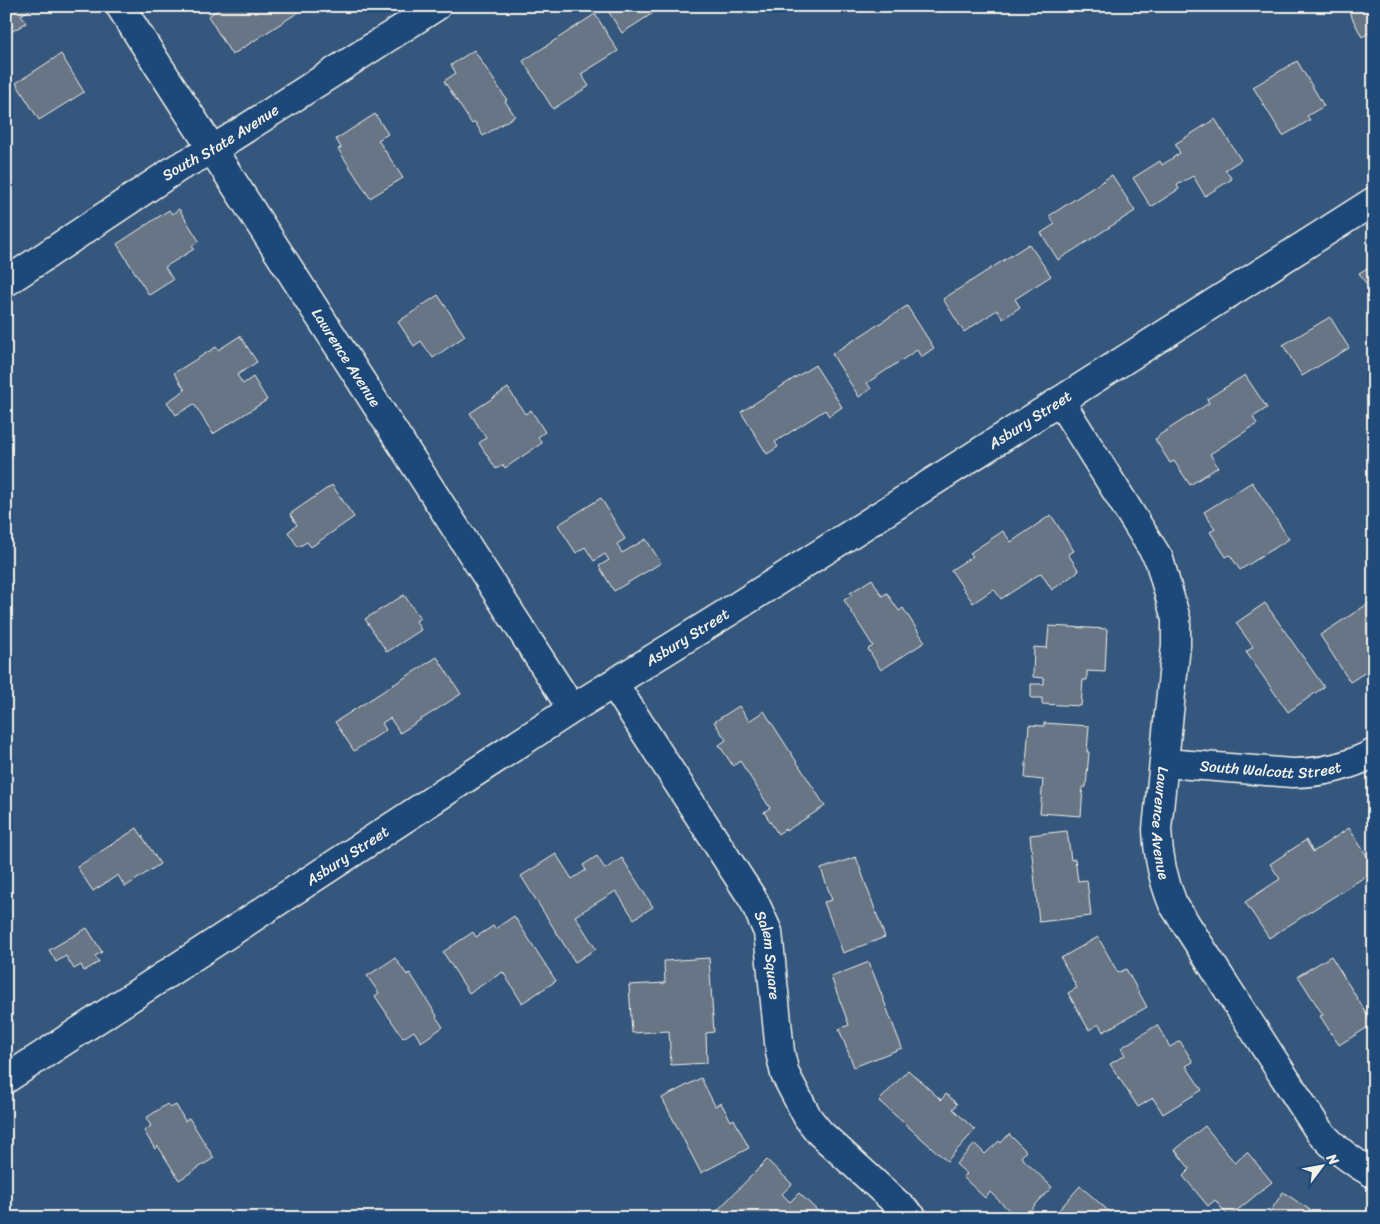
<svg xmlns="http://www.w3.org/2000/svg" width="1380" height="1224" viewBox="0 0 1380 1224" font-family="Sriracha,sans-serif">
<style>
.building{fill:#677586;stroke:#f4f1e8}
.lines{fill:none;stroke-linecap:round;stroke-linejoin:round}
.street-casing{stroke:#f4f1e8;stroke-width:31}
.street{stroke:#1f4a7a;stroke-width:28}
.labels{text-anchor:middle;stroke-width:5;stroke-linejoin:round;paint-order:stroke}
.street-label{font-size:15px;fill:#f4f1e8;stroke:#1f4a7a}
</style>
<rect width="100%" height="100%" fill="#35577e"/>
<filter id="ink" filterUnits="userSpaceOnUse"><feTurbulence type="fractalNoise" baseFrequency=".02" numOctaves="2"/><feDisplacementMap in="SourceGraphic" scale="10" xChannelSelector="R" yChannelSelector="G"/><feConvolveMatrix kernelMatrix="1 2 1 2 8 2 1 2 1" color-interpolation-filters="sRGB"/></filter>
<g filter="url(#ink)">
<g class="building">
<polygon points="6,6 29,6 31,9 21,15 26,23 6,35"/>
<polygon points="224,6 308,6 232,55 208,16"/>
<polygon points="605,6 664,6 622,33"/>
<polygon points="1346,6 1374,6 1374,30 1362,37"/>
<polygon points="595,14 618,51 581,74 589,86 553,109 523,61"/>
<polygon points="474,50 507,100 505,101 515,116 483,136 475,122 472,124 444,81 456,73 451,65"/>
<polygon points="61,54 84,92 39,120 16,83"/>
<polygon points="1297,61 1324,106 1307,116 1310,120 1283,136 1253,87"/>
<polygon points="375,114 388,134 378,140 403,178 370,198 338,149 341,148 336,139"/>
<polygon points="1215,119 1241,160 1225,170 1232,179 1205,196 1193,176 1177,185 1179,189 1151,207 1133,178 1160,161 1162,165 1180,153 1175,144"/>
<polygon points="1112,175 1135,211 1058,260 1041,233 1055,224 1049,216"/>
<polygon points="179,209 199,241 192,246 194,249 165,267 173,280 149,295 117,244 169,210 172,214"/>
<polygon points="1029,244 1051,276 1015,299 1020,307 1003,319 997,310 964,332 943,299"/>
<polygon points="1374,264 1374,296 1359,273"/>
<polygon points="438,295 465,336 433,358 421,341 414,346 398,322"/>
<polygon points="907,306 934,348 921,357 917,350 867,383 871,389 859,397 832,354"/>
<polygon points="1330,317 1349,348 1302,376 1283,345"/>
<polygon points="240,336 257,362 237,375 243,384 253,377 267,400 213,434 194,404 176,415 167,402 185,390 174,373 216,347 218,350"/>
<polygon points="815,365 842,407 829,416 825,410 775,442 778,447 767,454 741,412"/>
<polygon points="1245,375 1267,408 1253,417 1257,424 1210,454 1218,467 1190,485 1174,461 1170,463 1155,439 1159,437 1158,436 1209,403 1207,399"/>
<polygon points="508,388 525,414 531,410 545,432 538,437 542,443 505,468 503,465 496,469 479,443 486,438 470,413"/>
<polygon points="1252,482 1289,539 1240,570 1230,555 1226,557 1210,532 1215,529 1204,512"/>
<polygon points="332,485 354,517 311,547 307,542 298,547 288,532 297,525 290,514"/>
<polygon points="601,498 625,539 617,544 622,553 646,539 661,563 614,591 599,566 609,560 605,554 594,561 585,547 576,553 558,525"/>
<polygon points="1051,515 1074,551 1068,554 1079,571 1052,590 1041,573 1001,599 994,589 973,603 951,570 973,556 970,553 1003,531 1011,542"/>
<polygon points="872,579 882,596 887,593 899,611 903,608 925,642 881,670 868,649 873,646 844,600 852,595 850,593"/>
<polygon points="404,595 420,618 416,621 421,630 387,652 365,619"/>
<polygon points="1374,600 1374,667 1350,682 1320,635"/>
<polygon points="1265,603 1324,687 1288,712 1246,652 1253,647 1236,623"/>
<polygon points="1049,626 1107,629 1105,672 1087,671 1087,680 1083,680 1081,706 1042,704 1042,698 1031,698 1031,684 1044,684 1044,678 1033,677 1034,647 1047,648"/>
<polygon points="437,657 461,694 400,733 390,718 382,723 386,730 354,751 335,722"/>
<polygon points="739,706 749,721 764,711 825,806 786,831 785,829 778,834 764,812 770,808 740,761 733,766 719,745 726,740 714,722"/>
<polygon points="1044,723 1089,726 1087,752 1089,752 1086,787 1083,787 1081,816 1040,813 1043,780 1025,778 1029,725 1044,726"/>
<polygon points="137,828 160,864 125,887 118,875 93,891 77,867"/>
<polygon points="1349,828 1374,867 1374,871 1269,938 1245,902 1280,879 1270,864 1306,840 1313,852"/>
<polygon points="1067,831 1071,860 1075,859 1078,881 1087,880 1091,916 1039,922 1030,835"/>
<polygon points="556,854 572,879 586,870 583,865 597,856 605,869 622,858 653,907 634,919 616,891 575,916 596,949 575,962 521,876"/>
<polygon points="856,857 885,937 843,953 824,902 832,900 821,869"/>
<polygon points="514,916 556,981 522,1003 503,972 469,993 443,952 473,932 476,937 493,926 495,929"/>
<polygon points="87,928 102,952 95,956 99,962 84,971 81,965 74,969 66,956 56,962 49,950"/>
<polygon points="1098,937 1118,973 1126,969 1147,1007 1103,1032 1099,1024 1089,1030 1068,993 1077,988 1061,958"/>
<polygon points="1331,956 1373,1024 1339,1045 1320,1016 1323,1015 1298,976"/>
<polygon points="395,958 407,975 410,973 437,1016 436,1017 443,1027 421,1042 414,1031 403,1038 375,996 379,993 367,976"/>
<polygon points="709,958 714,1032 706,1033 707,1063 671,1065 669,1031 632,1033 629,985 665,983 664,961"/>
<polygon points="869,962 902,1048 854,1067 839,1029 849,1025 831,977"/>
<polygon points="1157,1025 1170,1047 1180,1041 1193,1062 1186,1066 1202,1090 1163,1114 1153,1098 1138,1107 1110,1064 1125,1055 1121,1048"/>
<polygon points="908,1070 941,1100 946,1094 957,1104 953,1109 975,1130 947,1161 879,1101"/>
<polygon points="701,1078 715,1106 721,1103 731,1121 734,1119 749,1148 701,1173 662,1098"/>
<polygon points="167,1104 170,1108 176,1105 185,1121 189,1118 214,1158 179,1180 158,1146 155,1149 144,1131 151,1126 146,1118"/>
<polygon points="1205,1126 1235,1163 1247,1152 1272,1182 1229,1217 1215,1200 1208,1206 1183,1176 1190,1169 1175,1150"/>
<polygon points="1009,1134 1026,1151 1021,1157 1052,1187 1023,1218 1017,1218 990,1192 985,1198 963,1177 967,1174 956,1164 975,1144 985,1154 999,1141 1001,1143"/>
<polygon points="767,1160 792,1184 782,1194 790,1202 799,1193 824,1217 710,1218"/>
<polygon points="1080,1186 1111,1213 1107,1218 1052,1218"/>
<polygon points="1283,1192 1310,1210 1305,1218 1266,1218"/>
</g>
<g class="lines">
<defs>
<g id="street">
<path id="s1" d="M 120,6 L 572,709"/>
<path id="s2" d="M 6,282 L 179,167 L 212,150 L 437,6"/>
<path id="s3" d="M 1060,401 L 1159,559 L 1176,619 L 1176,645 L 1157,829 C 1158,856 1163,880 1173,904 L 1319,1131 C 1335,1149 1352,1162 1374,1174"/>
<path id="s4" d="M 614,684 L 754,901 L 768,932 L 780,1052 L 785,1074 L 808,1118 L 820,1133 L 913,1218"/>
<path id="s5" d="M 1165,763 L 1292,773 C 1321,773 1348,767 1374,753"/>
<path id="s6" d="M 6,1079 L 572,709 L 733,609 L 1374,201"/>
</g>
</defs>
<use href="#street" class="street-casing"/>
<use href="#street" class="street"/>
</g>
</g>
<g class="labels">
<g class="street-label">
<text dy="5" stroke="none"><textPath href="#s2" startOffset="256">South State Avenue</textPath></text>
<text dy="5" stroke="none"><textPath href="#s1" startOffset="418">Lawrence Avenue</textPath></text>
<text dy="5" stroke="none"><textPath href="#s6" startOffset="1218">Asbury Street</textPath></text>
<text dy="5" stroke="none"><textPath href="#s6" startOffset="812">Asbury Street</textPath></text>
<text dy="5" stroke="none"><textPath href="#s5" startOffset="106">South Walcott Street</textPath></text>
<text dy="5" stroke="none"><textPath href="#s3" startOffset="454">Lawrence Avenue</textPath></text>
<text dy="5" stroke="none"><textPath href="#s6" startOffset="408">Asbury Street</textPath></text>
<text dy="5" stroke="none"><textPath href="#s4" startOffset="315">Salem Square</textPath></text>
</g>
</g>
<rect width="1380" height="1224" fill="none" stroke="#1f4a7a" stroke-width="25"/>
<rect x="12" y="12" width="1355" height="1199" fill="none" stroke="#f4f1e8" stroke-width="2" filter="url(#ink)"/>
<g transform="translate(1322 1166) rotate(58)" stroke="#1f4a7a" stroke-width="4" paint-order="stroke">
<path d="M0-4L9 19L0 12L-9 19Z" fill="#f4f1e8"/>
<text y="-8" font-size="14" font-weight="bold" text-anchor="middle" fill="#f4f1e8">N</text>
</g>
</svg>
